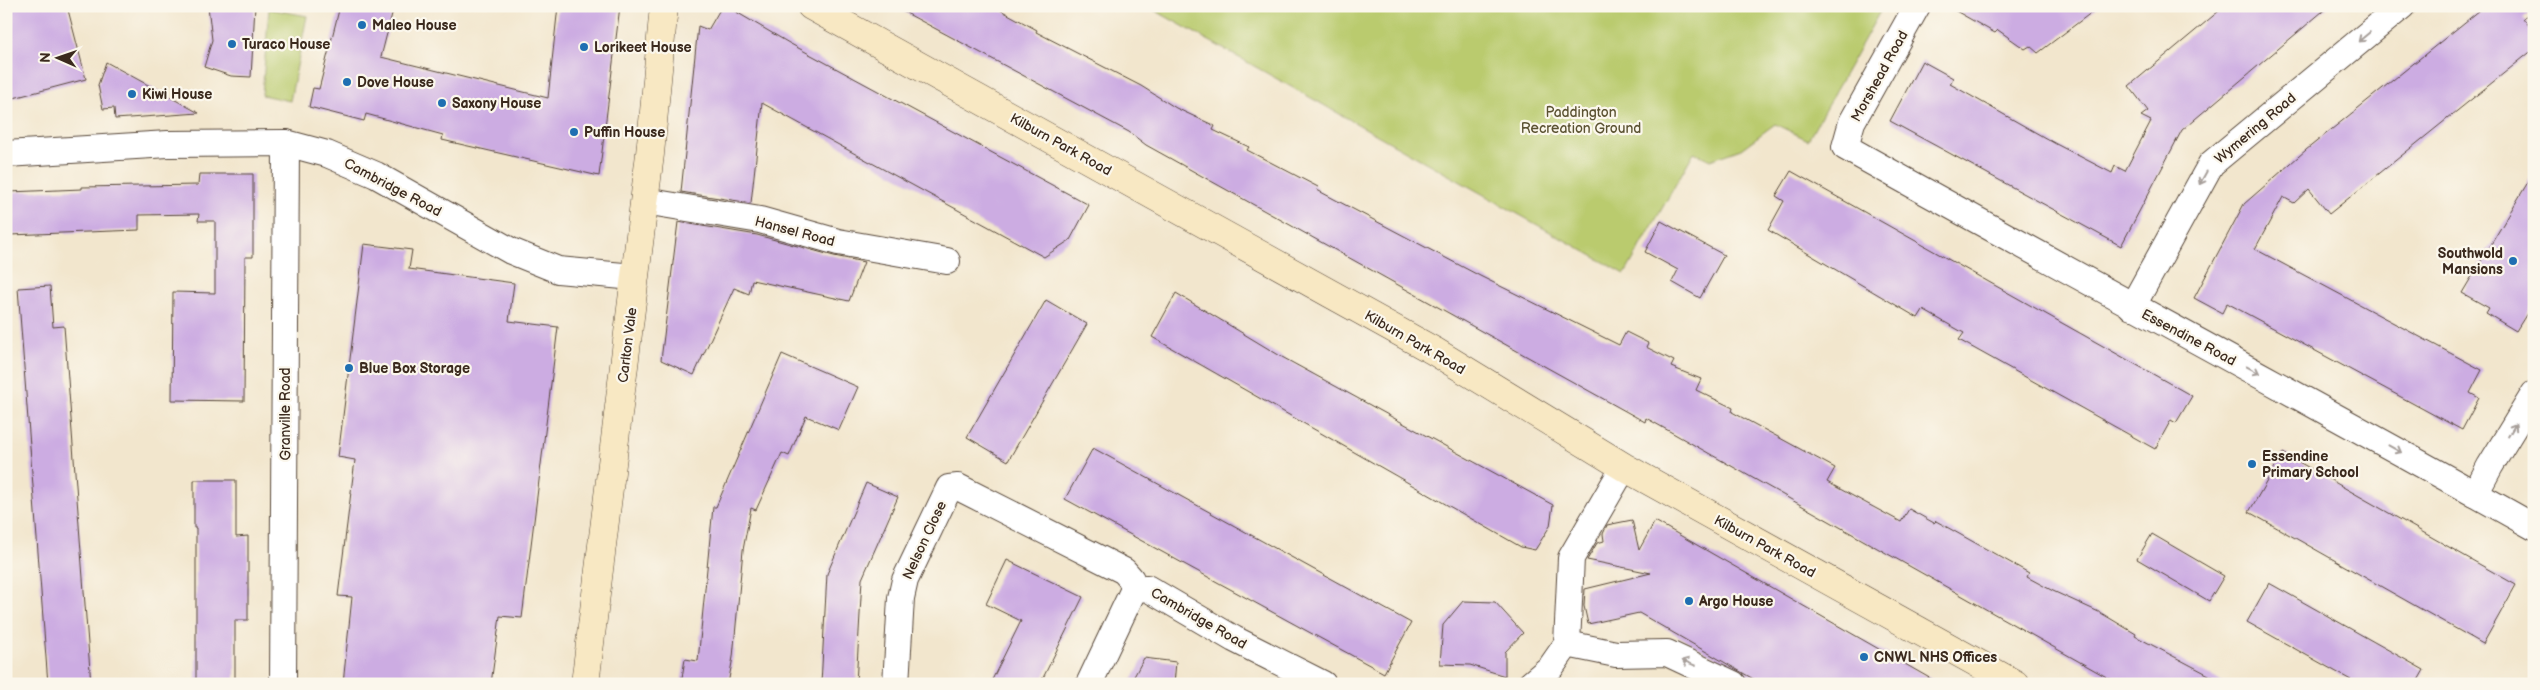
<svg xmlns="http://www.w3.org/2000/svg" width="2540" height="690" viewBox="0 0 2540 690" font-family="'Balsamiq Sans',sans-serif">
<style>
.green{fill:#bacb6e;stroke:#7a7a46}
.building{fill:#ccace2}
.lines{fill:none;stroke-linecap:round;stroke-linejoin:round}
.minor-casing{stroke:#564638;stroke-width:28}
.secondary-casing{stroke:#564638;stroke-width:29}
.minor{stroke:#fff;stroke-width:26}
.secondary{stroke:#f8e8c3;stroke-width:28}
.oneway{stroke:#a79f9a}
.poi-dot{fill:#1f6fb2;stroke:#fbf7ec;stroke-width:2}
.labels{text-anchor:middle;stroke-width:4.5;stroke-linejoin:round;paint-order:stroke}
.poi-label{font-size:14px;font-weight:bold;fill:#3b2a1e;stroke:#fbf7ec;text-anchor:start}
.street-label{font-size:14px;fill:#3b2a1e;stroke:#fbf7ec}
.park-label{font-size:14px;fill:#5b5232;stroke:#fbf7ec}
</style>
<rect width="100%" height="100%" fill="#fbf7ec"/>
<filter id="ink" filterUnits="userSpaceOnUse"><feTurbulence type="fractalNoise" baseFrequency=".02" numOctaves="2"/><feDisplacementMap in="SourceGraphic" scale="10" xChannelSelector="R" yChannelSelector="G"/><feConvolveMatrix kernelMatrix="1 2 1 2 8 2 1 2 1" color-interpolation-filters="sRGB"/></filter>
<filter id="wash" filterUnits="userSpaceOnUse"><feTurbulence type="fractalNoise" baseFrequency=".0096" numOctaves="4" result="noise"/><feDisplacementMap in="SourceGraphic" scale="20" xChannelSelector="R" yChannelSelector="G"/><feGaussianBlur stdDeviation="1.12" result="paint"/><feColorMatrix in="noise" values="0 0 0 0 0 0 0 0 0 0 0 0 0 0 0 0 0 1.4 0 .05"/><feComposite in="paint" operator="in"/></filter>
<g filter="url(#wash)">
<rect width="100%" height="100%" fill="#f2e6cd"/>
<g class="green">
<polygon points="1147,6 1883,6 1808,140 1775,124 1741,149 1710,160 1694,152 1625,274"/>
<polygon points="269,9 307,16 290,101 262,95"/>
</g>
<g id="blocks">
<g class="building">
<polygon points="6,6 67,6 86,79 6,100"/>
<polygon points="208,6 255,6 251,77 231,76 204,67 212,40"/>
<polygon points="340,6 394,6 381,57 548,98 558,6 620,6 599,176 442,140 443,135 366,114 364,121 309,107 313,88 319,89"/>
<polygon points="722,6 726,6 789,43 1089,205 1070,240 1044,257 762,103 751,203 681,192 698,26 708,30"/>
<polygon points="893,6 993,6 1037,30 1036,32 1141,86 1176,108 1215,126 1213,130 1249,147 1247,150 1318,187 1317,190 1480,276 1619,345 1626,332 1648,343 1646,347 1674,361 1671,367 1701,379 1696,390 1733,408 1732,412 1835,468 1827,482 1901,522 1909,509 1934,523 1936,521 2029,573 2027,577 2053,591 2101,613 2136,634 2135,636 2226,684 2119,684 1646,418 1645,422 1146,145 1129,132"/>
<polygon points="1947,6 2100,6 2038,53 2030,46 2025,49 1998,30 1995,33"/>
<polygon points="2225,6 2329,6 2182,130 2121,246 1890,121 1922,61 1953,78 1950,84 2056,144 2112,173 2115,166 2125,171 2151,121 2141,116 2148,111 2129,86"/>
<polygon points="2485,6 2534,6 2534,10 2523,18 2534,32 2534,49 2329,214 2309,189 2294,203 2283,197 2255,249 2482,370 2470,393 2479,398 2462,430 2227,303 2222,313 2194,298 2244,204 2306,150"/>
<polygon points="106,62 199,113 115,119 114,108 103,109 98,85"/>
<polygon points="1791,171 2192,396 2176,423 2171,420 2155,449 1959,340 1964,333 1923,310 1918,318 1768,230 1784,201 1776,196"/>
<polygon points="2534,172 2534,302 2516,331 2486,313 2489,308 2462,293"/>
<polygon points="199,174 253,174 253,257 245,257 244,401 172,400 173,292 215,293 215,221 198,221 199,214 139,215 139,230 10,235 9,192 82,189 82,187 198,185"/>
<polygon points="1661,221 1724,255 1700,298 1672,282 1678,270 1645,252"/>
<polygon points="678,222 757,235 834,256 864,262 849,301 752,280 749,294 734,288 694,375 661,360"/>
<polygon points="364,244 412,250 409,269 514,283 509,321 558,327 522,618 500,616 491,684 343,684 352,597 338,596 355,460 338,457"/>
<polygon points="50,286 53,327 64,326 91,684 48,684 18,288"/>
<polygon points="1176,293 1282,357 1553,505 1550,526 1535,550 1521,547 1152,337"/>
<polygon points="1046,300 1087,324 1008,461 967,437"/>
<polygon points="782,354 858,387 839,430 806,416 789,456 782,453 756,510 751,508 743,550 733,657 728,684 681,684 685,659 698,661 713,507 716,507"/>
<polygon points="1093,448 1411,623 1384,673 1065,499"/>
<polygon points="2283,453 2516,585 2483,644 2249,512"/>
<polygon points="194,480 236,480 236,537 248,536 248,620 235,620 235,684 196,684 196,528 194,528"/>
<polygon points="866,483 898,497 862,579 856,684 821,684 827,574"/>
<polygon points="1632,520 1639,550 1655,521 1940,684 1762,684 1639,613 1588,624 1584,606 1585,589 1651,573 1587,560 1597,543 1604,541 1603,534 1607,525"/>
<polygon points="2152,534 2224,576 2209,601 2137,559"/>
<polygon points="1007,560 1083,597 1040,684 990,684 1021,621 986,604"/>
<polygon points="2269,583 2424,670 2416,684 2358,684 2247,622"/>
<polygon points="1463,601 1495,602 1523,633 1505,652 1505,676 1470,665 1440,664 1443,625"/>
<polygon points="1144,658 1176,662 1174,684 1130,684"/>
</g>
</g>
</g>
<g filter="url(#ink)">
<use href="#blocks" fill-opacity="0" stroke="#564638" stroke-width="1"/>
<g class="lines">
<defs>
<g id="minor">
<path d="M 1917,6 L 1852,122 L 1845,147 C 2074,275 2305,398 2534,527"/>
<polyline points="6,154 168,144 286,143 327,154 376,175 511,251 558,270 634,277"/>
<polyline points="644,201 760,220 838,242 947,261"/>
<polyline points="2132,307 2211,164 2402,6"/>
<polyline points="2475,494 2490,466 2534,394"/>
<polyline points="1567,644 1616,654 1667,653 1733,684"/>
<polyline points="283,684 286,143"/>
<polyline points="896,684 901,598 905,580 949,488 958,487 1124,571 1131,579 1134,589 1147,588 1234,639 1323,684"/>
<polyline points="1089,684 1134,589"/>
<polyline points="1531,684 1551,667 1567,644 1571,558 1624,467"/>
</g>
<g id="secondary">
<polyline points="811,6 1434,351 1624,467 2015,684"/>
<polyline points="585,684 650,154 664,6"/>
</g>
</defs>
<use href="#minor" class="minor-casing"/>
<use href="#secondary" class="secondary-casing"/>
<use href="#minor" class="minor"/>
<use href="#secondary" class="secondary"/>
</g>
<defs><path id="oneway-shaft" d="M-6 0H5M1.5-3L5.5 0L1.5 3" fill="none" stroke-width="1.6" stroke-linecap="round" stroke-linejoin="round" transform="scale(1.25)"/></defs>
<g class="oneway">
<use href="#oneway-shaft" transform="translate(2364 37) rotate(140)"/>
<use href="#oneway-shaft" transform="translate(2203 178) rotate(119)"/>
<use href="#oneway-shaft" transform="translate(2253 370) rotate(28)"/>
<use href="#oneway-shaft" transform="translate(2512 430) rotate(-59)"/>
<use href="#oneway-shaft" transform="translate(2395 449) rotate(29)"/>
<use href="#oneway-shaft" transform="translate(1689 663) rotate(-157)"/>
</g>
</g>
<g class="poi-dot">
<circle cx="362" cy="25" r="5"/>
<circle cx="232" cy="44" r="5"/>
<circle cx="584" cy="47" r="5"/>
<circle cx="347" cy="82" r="5"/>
<circle cx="132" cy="94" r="5"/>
<circle cx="442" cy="103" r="5"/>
<circle cx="574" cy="132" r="5"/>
<circle cx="2513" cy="261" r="5"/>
<circle cx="349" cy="368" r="5"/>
<circle cx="2252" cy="464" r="5"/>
<circle cx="1689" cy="601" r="5"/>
<circle cx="1864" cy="657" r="5"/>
</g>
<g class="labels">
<g class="poi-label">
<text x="372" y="30">Maleo House</text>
<text x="242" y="49">Turaco House</text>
<text x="594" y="52">Lorikeet House</text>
<text x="357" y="87">Dove House</text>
<text x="142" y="99">Kiwi House</text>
<text x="452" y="108">Saxony House</text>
<text x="584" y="137">Puffin House</text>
<text x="2503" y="258" text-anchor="end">Southwold<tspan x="2503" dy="16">Mansions</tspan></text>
<text x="359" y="373">Blue Box Storage</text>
<text x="2262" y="461">Essendine<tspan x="2262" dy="16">Primary School</tspan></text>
<text x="1699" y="606">Argo House</text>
<text x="1874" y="662">CNWL NHS Offices</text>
</g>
<g class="street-label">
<text transform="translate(1879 76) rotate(-61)" y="5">Morshead Road</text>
<text transform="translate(2255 128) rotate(-40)" y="5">Wymering Road</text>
<text transform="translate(1061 144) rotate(29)" y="5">Kilburn Park Road</text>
<text transform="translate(393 187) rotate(28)" y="5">Cambridge Road</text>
<text transform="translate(795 231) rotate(15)" y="5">Hansel Road</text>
<text transform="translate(2189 337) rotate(28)" y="5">Essendine Road</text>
<text transform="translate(1415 342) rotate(30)" y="5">Kilburn Park Road</text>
<text transform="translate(627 345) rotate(-83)" y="5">Carlton Vale</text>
<text transform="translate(285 414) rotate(-90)" y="5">Granville Road</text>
<text transform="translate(924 540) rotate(-65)" y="5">Nelson Close</text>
<text transform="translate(1765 546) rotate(29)" y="5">Kilburn Park Road</text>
<text transform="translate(1199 618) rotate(30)" y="5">Cambridge Road</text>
</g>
<g class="park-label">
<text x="1581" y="117">Paddington<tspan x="1581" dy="16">Recreation Ground</tspan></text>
</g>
</g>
<rect width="2540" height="690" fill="none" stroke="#fbf7ec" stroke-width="25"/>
<g transform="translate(58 58) rotate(272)" stroke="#fbf7ec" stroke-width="4" paint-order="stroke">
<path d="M0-4L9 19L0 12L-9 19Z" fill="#3b2a1e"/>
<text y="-8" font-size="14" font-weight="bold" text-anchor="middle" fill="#3b2a1e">N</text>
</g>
</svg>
